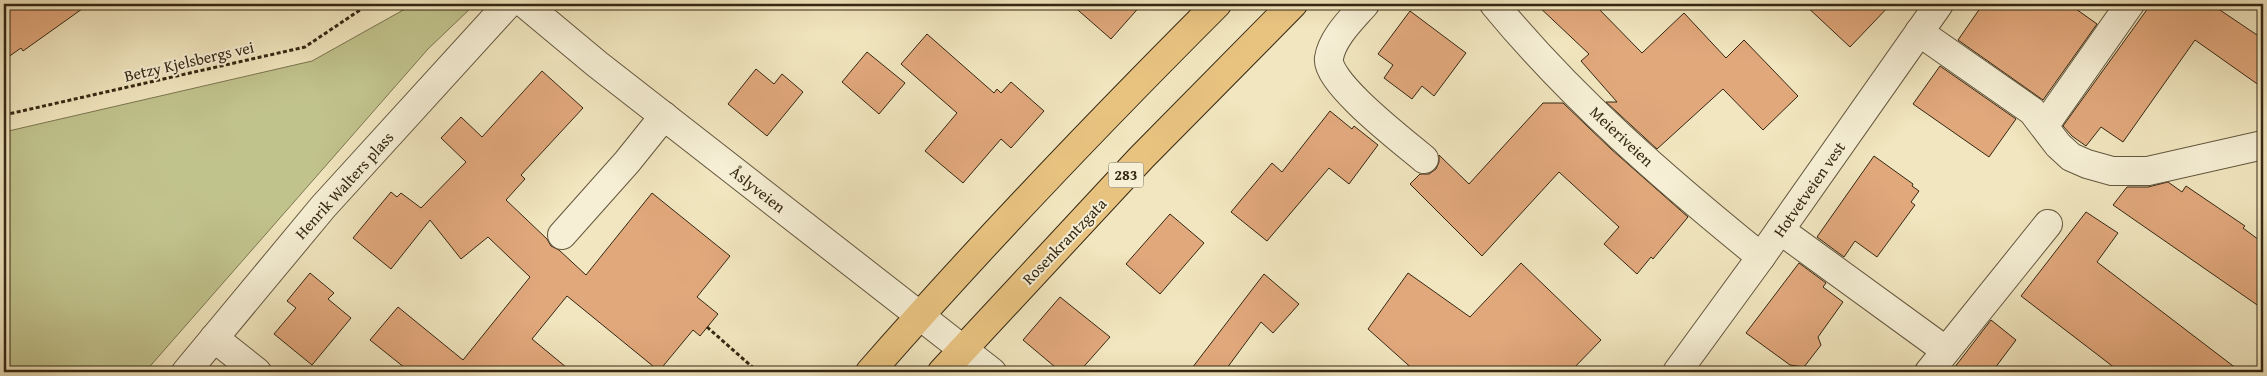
<svg xmlns="http://www.w3.org/2000/svg" width="2267" height="376" viewBox="0 0 2267 376" font-family="'Gentium Book Plus',serif">
<style>
.green{fill:#c1c38d;stroke:#7b7550}
.building{fill:#e1a87c;stroke:#352713}
.lines{fill:none;stroke-linecap:round;stroke-linejoin:round}
.minor-casing{stroke:#64573e;stroke-width:30}
.major-casing{stroke:#352713;stroke-width:30}
.path{stroke:#352713;stroke-width:3;stroke-dasharray:4 2.5;stroke-linecap:butt}
.minor{stroke:#f6efd5;stroke-width:28}
.major{stroke:#e8c380;stroke-width:28}
.labels{text-anchor:middle;stroke-width:4;stroke-linejoin:round;paint-order:stroke}
.shield{fill:#f6efd5;stroke:#6f634d;stroke-width:1}
.shield-label{font-size:15px;font-weight:bold;fill:#352713}
.street-label{font-size:16px;fill:#352713;stroke:#f6efd5}
</style>
<rect width="100%" height="100%" fill="#f1e6bf"/>
<filter id="stains"><feTurbulence type="fractalNoise" baseFrequency=".004" numOctaves="4"/><feColorMatrix values="0 0 0 0 .2 0 0 0 0 .09 0 0 0 0 .02 0 0 0 .5 -.17"/></filter>
<radialGradient id="worn" r=".72"><stop offset=".6" stop-color="#630" stop-opacity="0"/><stop offset="1" stop-color="#630" stop-opacity=".3"/></radialGradient>
<polygon class="green" points="414,4 469,4 473,6 428,49 145,372 4,372 4,132 312,61"/>
<g class="building">
<polygon points="4,4 89,4 23,51 21,48 4,60"/>
<polygon points="1071,4 1142,4 1111,39"/>
<polygon points="1536,4 1594,4 1642,53 1684,13 1726,58 1744,40 1798,96 1763,130 1723,89 1657,149 1606,102 1617,102 1581,61 1589,54"/>
<polygon points="1804,4 1891,4 1850,47"/>
<polygon points="1983,4 2069,4 2097,24 2043,100 1958,40"/>
<polygon points="2151,4 2211,4 2263,39 2263,88 2195,40 2123,142 2101,127 2086,146 2072,136 2063,126"/>
<polygon points="1410,11 1466,53 1434,96 1422,86 1412,99 1384,78 1393,65 1378,54"/>
<polygon points="927,34 994,93 997,89 1001,93 1011,82 1044,111 1011,148 1001,139 963,183 925,151 957,113 901,64"/>
<polygon points="867,52 905,83 879,114 842,82"/>
<polygon points="1940,66 2016,119 1989,157 1913,104"/>
<polygon points="756,69 774,84 782,74 803,92 767,136 728,104"/>
<polygon points="542,71 583,108 521,175 525,179 506,200 547,239 551,246 559,250 586,275 652,193 730,256 697,297 718,314 700,336 693,330 659,371 567,296 532,339 572,372 410,372 370,340 398,307 463,360 530,277 488,237 461,259 430,220 391,269 353,238 391,192 397,197 401,193 421,208 466,162 441,138 461,117 482,137"/>
<polygon points="1543,103 1563,103 1611,149 1688,217 1653,259 1651,257 1637,274 1604,244 1619,227 1559,172 1482,256 1410,184 1420,174 1429,174 1436,169 1439,162 1439,155 1469,184"/>
<polygon points="1330,111 1352,129 1354,126 1378,145 1349,184 1329,168 1267,241 1231,212 1272,163 1282,172"/>
<polygon points="1874,156 1913,184 1912,186 1919,191 1911,202 1915,205 1877,257 1855,241 1844,257 1817,237"/>
<polygon points="2168,182 2182,192 2186,186 2245,226 2243,228 2263,243 2263,309 2113,205 2127,187 2148,187"/>
<polygon points="2086,212 2118,233 2097,262 2241,372 2120,372 2021,296"/>
<polygon points="1170,214 1204,243 1160,294 1126,264"/>
<polygon points="1521,263 1601,340 1570,372 1416,372 1368,329 1408,273 1470,317"/>
<polygon points="1799,263 1826,283 1823,287 1843,302 1818,337 1821,345 1804,367 1790,365 1746,333"/>
<polygon points="310,273 334,293 328,299 351,318 312,365 274,334 296,308 287,301"/>
<polygon points="1264,274 1299,304 1273,333 1261,322 1224,372 1189,372"/>
<polygon points="1060,297 1110,337 1079,372 1061,372 1023,340"/>
<polygon points="1991,320 2016,340 1992,372 1951,372"/>
</g>
<g class="lines">
<defs>
<g id="minor">
<polyline points="525,4 597,64 992,372"/>
<path d="M 1365,4 C 1352,19 1332,38 1329,58 C 1325,82 1404,142 1424,159"/>
<path d="M 1494,4 C 1572,99 1666,180 1761,257"/>
<polyline points="1919,32 2032,111 2058,145 2071,157 2087,164 2112,171 2148,171 2263,145"/>
<polyline points="2045,125 2130,4"/>
<polyline points="1780,230 1945,350"/>
<polyline points="562,235 627,162 664,116"/>
<polyline points="214,338 257,372"/>
<polyline points="186,372 323,207 508,4"/>
<polyline points="1677,372 1761,257 1939,4"/>
<polyline points="1929,372 2048,224"/>
</g>
<g id="major">
<path d="M 870,372 C 981,245 1098,123 1217,4"/>
<polyline points="942,372 1141,158 1293,4"/>
</g>
</defs>
<use href="#minor" class="minor-casing"/>
<use href="#major" class="major-casing"/>
<g class="path">
<polyline points="4,115 305,47 369,4"/>
<polyline points="707,327 758,372"/>
</g>
<use href="#minor" class="minor"/>
<use href="#major" class="major"/>
</g>
<g class="labels">
<rect class="shield" x="1108.5" y="162.5" width="35" height="25" rx="4"/>
<g class="shield-label">
<text x="1126" y="180">283</text>
</g>
<g class="street-label">
<text transform="translate(189 61) rotate(-13)" y="6">Betzy Kjelsbergs vei</text>
<text transform="translate(1622 136) rotate(43)" y="6">Meieriveien</text>
<text transform="translate(344 185) rotate(-48)" y="6">Henrik Walters plass</text>
<text transform="translate(758 189) rotate(38)" y="6">Åslyveien</text>
<text transform="translate(1809 189) rotate(-55)" y="6">Hotvetveien vest</text>
<text transform="translate(1064 241) rotate(-46)" y="6">Rosenkrantzgata</text>
</g>
</g>
<rect width="2267" height="376" fill="none" stroke="#f1e6bf" stroke-width="20"/>
<rect x="5" y="5" width="2257" height="366" fill="none" stroke="#352713" stroke-width="2.5"/>
<rect x="10" y="10" width="2247" height="356" fill="none" stroke="#352713"/>
<rect width="100%" height="100%" filter="url(#stains)"/>
<rect width="100%" height="100%" fill="url(#worn)"/>
</svg>
